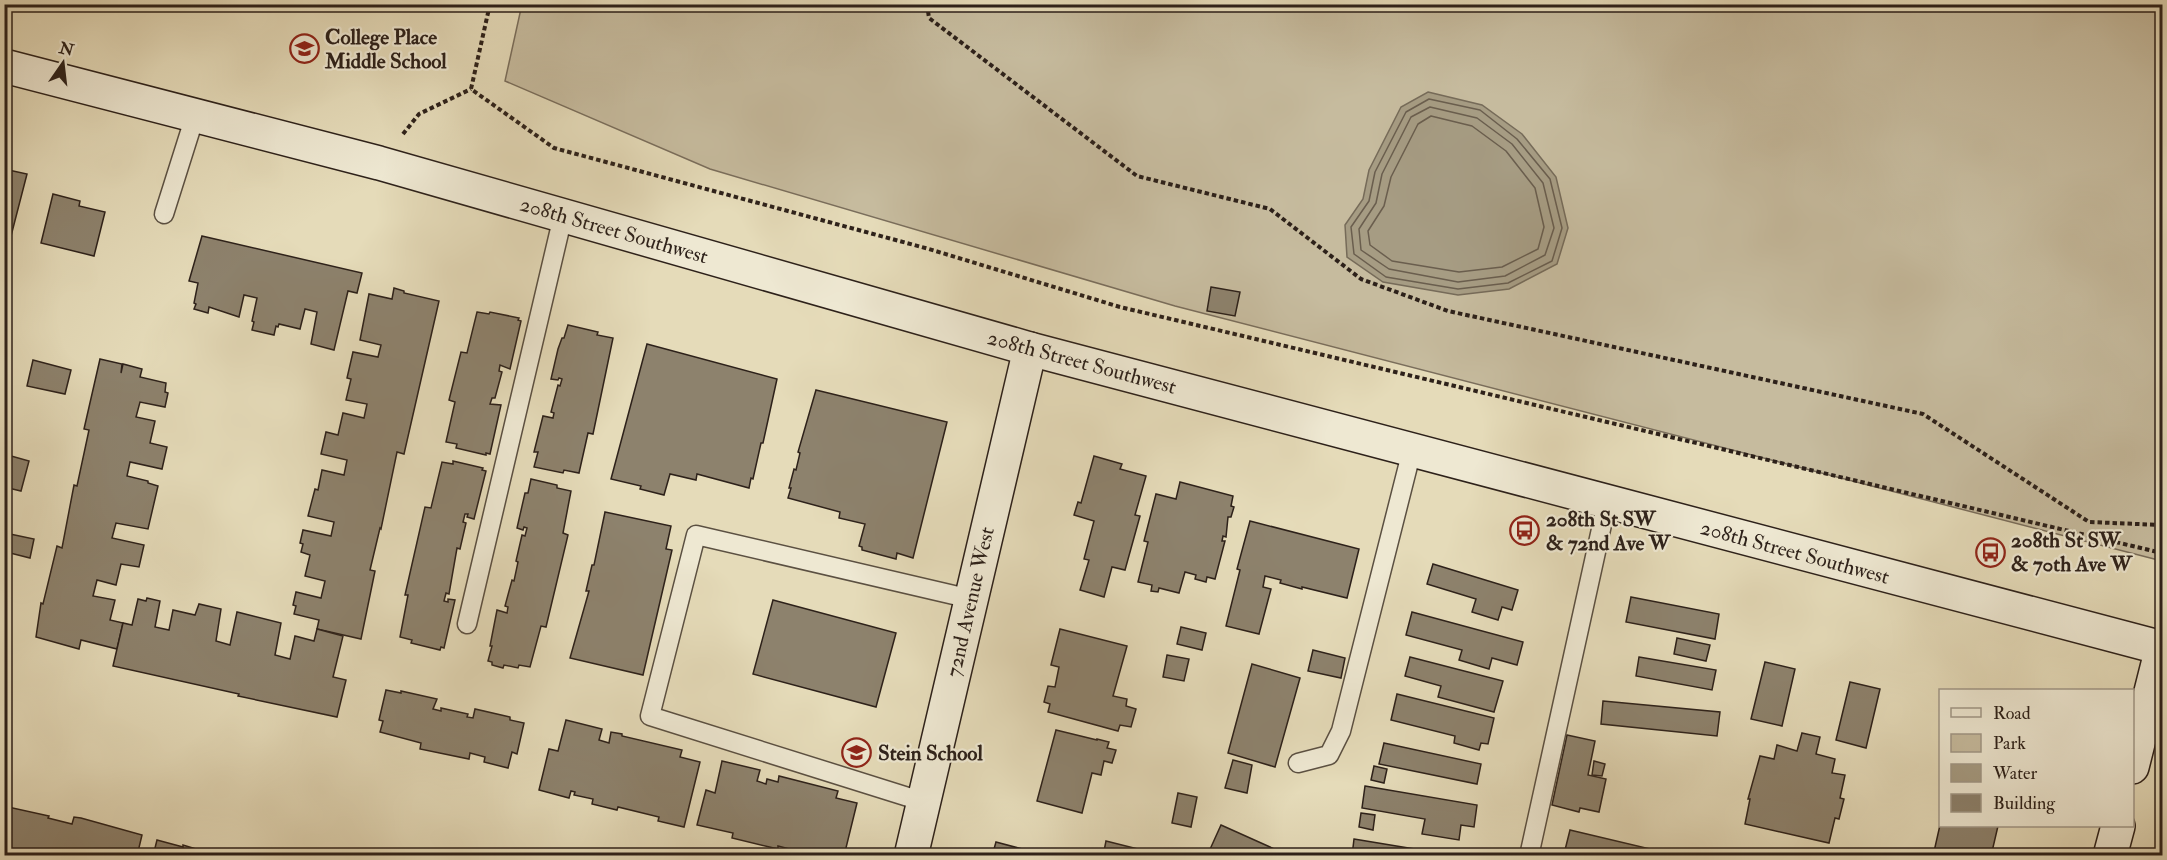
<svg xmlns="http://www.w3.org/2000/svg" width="2167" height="860" viewBox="0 0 2167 860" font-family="'IM FELL Double Pica',serif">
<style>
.green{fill:#c6bb9e;stroke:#7a6e5c;stroke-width:1.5}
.water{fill:#a69c83;stroke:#766b59;stroke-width:1.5}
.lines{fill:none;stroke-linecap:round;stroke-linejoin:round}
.shore{stroke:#6a5e4e;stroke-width:1.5}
.building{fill:#8d826d;stroke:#2d211a;stroke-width:1.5}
.lane-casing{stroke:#5b5042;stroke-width:21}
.secondary-casing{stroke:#2d211a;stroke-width:36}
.path{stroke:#2d211a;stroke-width:4;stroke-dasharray:4.5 3;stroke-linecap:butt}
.lane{stroke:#eee8d2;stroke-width:18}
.secondary{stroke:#eee8d2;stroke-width:33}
.labels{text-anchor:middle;stroke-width:4.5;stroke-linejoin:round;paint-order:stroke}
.poi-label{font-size:21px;font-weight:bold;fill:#2d211a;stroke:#eee8d2;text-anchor:start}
.street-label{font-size:21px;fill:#2d211a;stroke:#eee8d2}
</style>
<rect width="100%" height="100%" fill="#e5dbb9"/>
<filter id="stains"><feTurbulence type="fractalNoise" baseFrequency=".00333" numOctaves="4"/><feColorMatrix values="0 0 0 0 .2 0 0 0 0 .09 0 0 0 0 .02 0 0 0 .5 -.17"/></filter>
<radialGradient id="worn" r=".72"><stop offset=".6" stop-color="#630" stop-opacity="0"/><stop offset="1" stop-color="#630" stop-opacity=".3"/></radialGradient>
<polygon class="green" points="522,4 2162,5 2162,561 1175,306 710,169 505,81"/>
<polygon class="water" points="1428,92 1482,105 1522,134 1556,177 1568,228 1557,264 1509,289 1458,295 1383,282 1347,257 1345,225 1363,199 1369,170 1401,107"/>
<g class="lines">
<g class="shore">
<polygon points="1429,99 1480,110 1517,139 1550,179 1562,228 1552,261 1508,283 1458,289 1386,277 1354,254 1351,227 1369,201 1375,172 1406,112"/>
<polygon points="1430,107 1477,118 1512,144 1543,183 1554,228 1545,255 1505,276 1458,282 1389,269 1361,250 1359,229 1376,203 1382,174 1411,117"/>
<polygon points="1431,116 1472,126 1506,151 1535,188 1544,227 1538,249 1502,267 1459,272 1392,261 1370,245 1368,231 1384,206 1391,177 1418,124"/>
</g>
</g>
<g class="building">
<polygon points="4,169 27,174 11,236 4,234"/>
<polygon points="53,194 80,201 79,206 105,212 94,256 41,243"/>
<polygon points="202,236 362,273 357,293 348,291 334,350 311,344 317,312 305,309 300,329 279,324 278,327 276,326 274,335 252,330 254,322 252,321 257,298 244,295 239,317 209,307 208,313 194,309 196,304 194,303 198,283 189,281"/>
<polygon points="1211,287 1240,292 1235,316 1207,311"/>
<polygon points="394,288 404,291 404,293 439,301 404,454 397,452 381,529 380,528 370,570 375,571 361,639 317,629 319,620 294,614 296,606 293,605 296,592 321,598 325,581 305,576 310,555 301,552 303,544 300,543 303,530 331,536 334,522 308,516 315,489 318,490 322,470 344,475 347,460 321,454 326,432 338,435 343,413 364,418 367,404 346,400 351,379 347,378 353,352 378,357 381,345 360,340 369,294 392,299"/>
<polygon points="477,312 489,314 490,312 519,318 518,320 521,321 510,369 500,365 499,371 502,372 495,398 492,398 490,404 501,405 490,454 486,453 486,455 456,448 457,444 446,442 455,402 449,400 461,352 467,353"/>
<polygon points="568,325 598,332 597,335 613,338 593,434 588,433 579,473 564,470 563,473 534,467 538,452 534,452 543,416 553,418 554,413 551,412 558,385 560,386 562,379 559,378 558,380 551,379 558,349 562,338 564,338"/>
<polygon points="647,344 777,379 763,443 761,443 753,479 751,478 749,488 697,474 696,480 670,474 664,495 640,489 641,486 611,479"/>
<polygon points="100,359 122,364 121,373 123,364 142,369 140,377 166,383 165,392 168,393 165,407 140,402 136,417 155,421 150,443 167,447 162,469 130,462 127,476 148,481 148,483 158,486 148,529 116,523 112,538 144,545 139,567 121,564 116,585 97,580 93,596 115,600 110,620 123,623 117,649 81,640 79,649 36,637 41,603 43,604 57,546 62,548 74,485 77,486 89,430 84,429"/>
<polygon points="33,360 71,370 65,394 27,386"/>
<polygon points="816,390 947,422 913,558 897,553 896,559 862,550 862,547 859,546 865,524 839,518 840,512 788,498 791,488 789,488 794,469 796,470 800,453 798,452"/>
<polygon points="4,454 29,461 21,491 4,487"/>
<polygon points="1094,456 1122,464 1120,469 1146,476 1135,515 1140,516 1125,570 1112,567 1104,597 1080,590 1089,560 1084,559 1094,521 1074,515 1078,502 1081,503"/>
<polygon points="453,461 483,468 482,470 486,471 474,519 467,517 468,514 465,514 463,522 466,523 460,549 457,548 449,594 446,593 444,601 448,602 448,599 455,600 444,648 441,647 440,650 411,643 412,640 400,637 408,595 405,595 425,507 431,508 442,462 453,464"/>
<polygon points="531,479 557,485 557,488 571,491 563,533 568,535 546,627 541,626 530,667 519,665 518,668 504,665 503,668 492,665 492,662 488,661 492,646 490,646 497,610 507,613 508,607 505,606 512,580 514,581 518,562 516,561 522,535 525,536 527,528 524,527 523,530 517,528 525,493 528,493"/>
<polygon points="1180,482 1233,496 1231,506 1234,507 1231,517 1228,517 1226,537 1223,536 1222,541 1225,541 1215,579 1207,577 1206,582 1195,579 1196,575 1185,572 1179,593 1159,588 1158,592 1151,591 1152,585 1138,582 1148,542 1144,541 1156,494 1176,499"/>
<polygon points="605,512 671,526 666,549 672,550 643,675 570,658 589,591 586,591 592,565 594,565"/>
<polygon points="1250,521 1359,549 1347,598 1302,587 1302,589 1280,583 1281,580 1265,576 1263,587 1271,589 1259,634 1226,626 1240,570 1237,569"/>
<polygon points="10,534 34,539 30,558 6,552"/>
<polygon points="1433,564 1518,590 1512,610 1502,607 1498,620 1472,612 1476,599 1427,584"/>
<polygon points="1631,597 1719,614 1715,639 1626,622"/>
<polygon points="147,598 160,601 155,627 169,630 173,610 195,615 199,604 221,609 216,641 230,645 237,612 281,623 275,655 290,659 295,636 314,641 317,629 343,636 333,677 346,680 337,717 238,696 239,694 113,666 123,623 132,625 138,599 146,601"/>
<polygon points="773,600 896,633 876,707 753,674"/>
<polygon points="1412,612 1523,642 1517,665 1492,658 1489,669 1459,660 1462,650 1406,635"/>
<polygon points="1181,627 1206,633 1202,650 1177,644"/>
<polygon points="1060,629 1127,646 1113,696 1127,699 1126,706 1136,709 1131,727 1120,725 1118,731 1048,712 1050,704 1044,702 1048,686 1055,687 1059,667 1051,665"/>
<polygon points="1677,638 1710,645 1706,661 1674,654"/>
<polygon points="1313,650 1345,658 1341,678 1308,671"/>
<polygon points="1167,655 1189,659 1184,681 1163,677"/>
<polygon points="1410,657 1503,681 1494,712 1438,697 1441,686 1405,676"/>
<polygon points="1639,657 1716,670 1712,690 1636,676"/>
<polygon points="1765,662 1795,669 1782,726 1751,719"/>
<polygon points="1252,664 1300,678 1275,767 1228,753"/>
<polygon points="1850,682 1880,689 1866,748 1836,740"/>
<polygon points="386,690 401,693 401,691 437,699 433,709 441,711 441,708 468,714 467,717 473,718 475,709 510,717 510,720 524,723 517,754 512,752 508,768 484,762 485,757 470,753 469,759 420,749 421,743 380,732 383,721 379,720"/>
<polygon points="1397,694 1494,718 1488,744 1481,743 1479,750 1454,743 1455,736 1391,720"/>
<polygon points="1603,701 1720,712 1717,736 1601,724"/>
<polygon points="566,720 602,729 599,740 609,743 611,732 622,734 622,736 682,750 680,757 700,762 684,827 658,821 659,817 618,807 617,810 592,804 593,799 574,795 575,792 571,791 569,798 539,790 549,749 558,751"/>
<polygon points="1056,730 1097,740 1097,739 1109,742 1107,748 1116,750 1112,763 1104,761 1101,775 1092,773 1082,813 1037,801"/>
<polygon points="1802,733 1820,737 1816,754 1835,759 1832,773 1845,775 1840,798 1844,799 1839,819 1835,818 1829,843 1745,824 1750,799 1748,799 1760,756 1774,759 1777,745 1797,751"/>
<polygon points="1567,735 1595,741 1588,775 1606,779 1599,812 1580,808 1579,812 1552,805"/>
<polygon points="1384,743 1481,764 1477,784 1379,764"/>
<polygon points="1233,760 1252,765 1247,793 1225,788"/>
<polygon points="722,761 760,770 757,781 766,784 767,779 778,782 779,776 838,791 836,798 857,803 844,856 816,856 778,846 778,849 732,838 733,833 697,825 706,790 715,793"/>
<polygon points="1594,761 1605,764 1602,776 1592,775"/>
<polygon points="1374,766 1387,769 1384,783 1371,780"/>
<polygon points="1365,786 1477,805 1474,827 1461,825 1459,840 1422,834 1425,819 1362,808"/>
<polygon points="1178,793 1197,797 1191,827 1172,823"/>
<polygon points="4,799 10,800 8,807 49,816 48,818 72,824 74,817 81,818 142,835 137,856 4,856"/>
<polygon points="1361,813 1375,815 1373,830 1359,827"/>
<polygon points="1221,825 1290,856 1207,856"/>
<polygon points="1940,825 1998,826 1991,856 1933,856"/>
<polygon points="1570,830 1663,852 1663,856 1588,856 1565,850"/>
<polygon points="1354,839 1457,856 1352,856"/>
<polygon points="157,840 183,847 183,845 219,856 153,856"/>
<polygon points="1106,841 1150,852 1149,856 1103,856"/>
<polygon points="996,842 1026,850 1025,856 992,856"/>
</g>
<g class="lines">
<defs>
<g id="lane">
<polyline points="164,214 195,116"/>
<polyline points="467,624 563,216"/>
<polyline points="1298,763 1329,755 1341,731 1412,450"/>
<polyline points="924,802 650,716 696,535 971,599"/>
<polyline points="1529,856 1607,502"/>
</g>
<g id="secondary">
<polyline points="4,66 379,163 1030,349 2162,648"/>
<polyline points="2132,767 2162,648"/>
<polyline points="911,856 1030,349"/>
<polyline points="2110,856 2118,826"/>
</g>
</defs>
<use href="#lane" class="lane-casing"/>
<use href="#secondary" class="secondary-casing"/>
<g class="path">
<polyline points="490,4 471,89 554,148 929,249 1120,307 2162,553"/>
<polyline points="927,4 929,18 1137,176 1270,209 1361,279 1448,311 1923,414 2089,522 2162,525"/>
<polyline points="403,134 419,114 471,89"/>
</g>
<use href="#lane" class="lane"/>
<use href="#secondary" class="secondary"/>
</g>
<defs>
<symbol id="school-ring" viewBox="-11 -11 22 22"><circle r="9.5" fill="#eee8d2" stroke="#8f2418" stroke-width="1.5"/><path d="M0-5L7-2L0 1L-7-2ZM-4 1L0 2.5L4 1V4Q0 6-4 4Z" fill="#8f2418"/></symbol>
<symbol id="bus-ring" viewBox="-11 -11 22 22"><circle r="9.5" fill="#eee8d2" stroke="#8f2418" stroke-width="1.5"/><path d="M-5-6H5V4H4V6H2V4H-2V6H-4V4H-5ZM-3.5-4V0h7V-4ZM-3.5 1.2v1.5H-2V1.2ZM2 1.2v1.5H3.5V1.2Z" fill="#8f2418"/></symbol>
</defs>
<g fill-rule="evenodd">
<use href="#school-ring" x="288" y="32" width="33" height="33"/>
<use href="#bus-ring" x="1508" y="514" width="33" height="33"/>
<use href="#bus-ring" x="1974" y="536" width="33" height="33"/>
<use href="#school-ring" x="840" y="736" width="33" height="33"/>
</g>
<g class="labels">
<g class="poi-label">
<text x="325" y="44">College Place<tspan x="325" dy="24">Middle School</tspan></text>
<text x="1546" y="526">208th St SW<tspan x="1546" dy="24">&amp; 72nd Ave W</tspan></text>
<text x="2011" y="547">208th St SW<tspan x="2011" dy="24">&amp; 70th Ave W</tspan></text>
<text x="878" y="760">Stein School</text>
</g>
<g class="street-label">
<text transform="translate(614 230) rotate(16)" y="7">208th Street Southwest</text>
<text transform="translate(1082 362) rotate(15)" y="7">208th Street Southwest</text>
<text transform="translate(1795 552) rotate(15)" y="7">208th Street Southwest</text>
<text transform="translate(970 602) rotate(-77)" y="7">72nd Avenue West</text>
</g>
</g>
<rect width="2167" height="860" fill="none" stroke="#e5dbb9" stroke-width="24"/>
<rect x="6" y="6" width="2155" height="848" fill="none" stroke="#2d211a" stroke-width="3"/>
<rect x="12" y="12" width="2143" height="836" fill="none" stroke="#2d211a" stroke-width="1.5"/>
<rect x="1939" y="689" width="195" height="138" fill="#eee8d2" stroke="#a19888" stroke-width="1.5"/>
<rect x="1951" y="708" width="30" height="9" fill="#eee8d2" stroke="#a19888" stroke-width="1.5"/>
<text x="1993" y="719" font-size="18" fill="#2d211a">Road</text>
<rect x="1951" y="734" width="30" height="18" fill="#c6bb9e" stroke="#a19888" stroke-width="1.5"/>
<text x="1993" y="749" font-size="18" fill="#2d211a">Park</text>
<rect x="1951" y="764" width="30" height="18" fill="#a69c83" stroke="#a19888" stroke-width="1.5"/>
<text x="1993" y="779" font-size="18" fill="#2d211a">Water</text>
<rect x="1951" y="794" width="30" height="18" fill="#8d826d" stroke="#a19888" stroke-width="1.5"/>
<text x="1993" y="809" font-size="18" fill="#2d211a">Building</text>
<g transform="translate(63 63) rotate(14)" stroke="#eee8d2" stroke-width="4.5" paint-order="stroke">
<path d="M0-4.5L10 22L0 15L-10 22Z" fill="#2d211a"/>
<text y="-9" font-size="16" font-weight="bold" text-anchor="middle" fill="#2d211a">N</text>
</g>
<rect width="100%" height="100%" filter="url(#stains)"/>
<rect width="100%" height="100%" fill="url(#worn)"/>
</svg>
